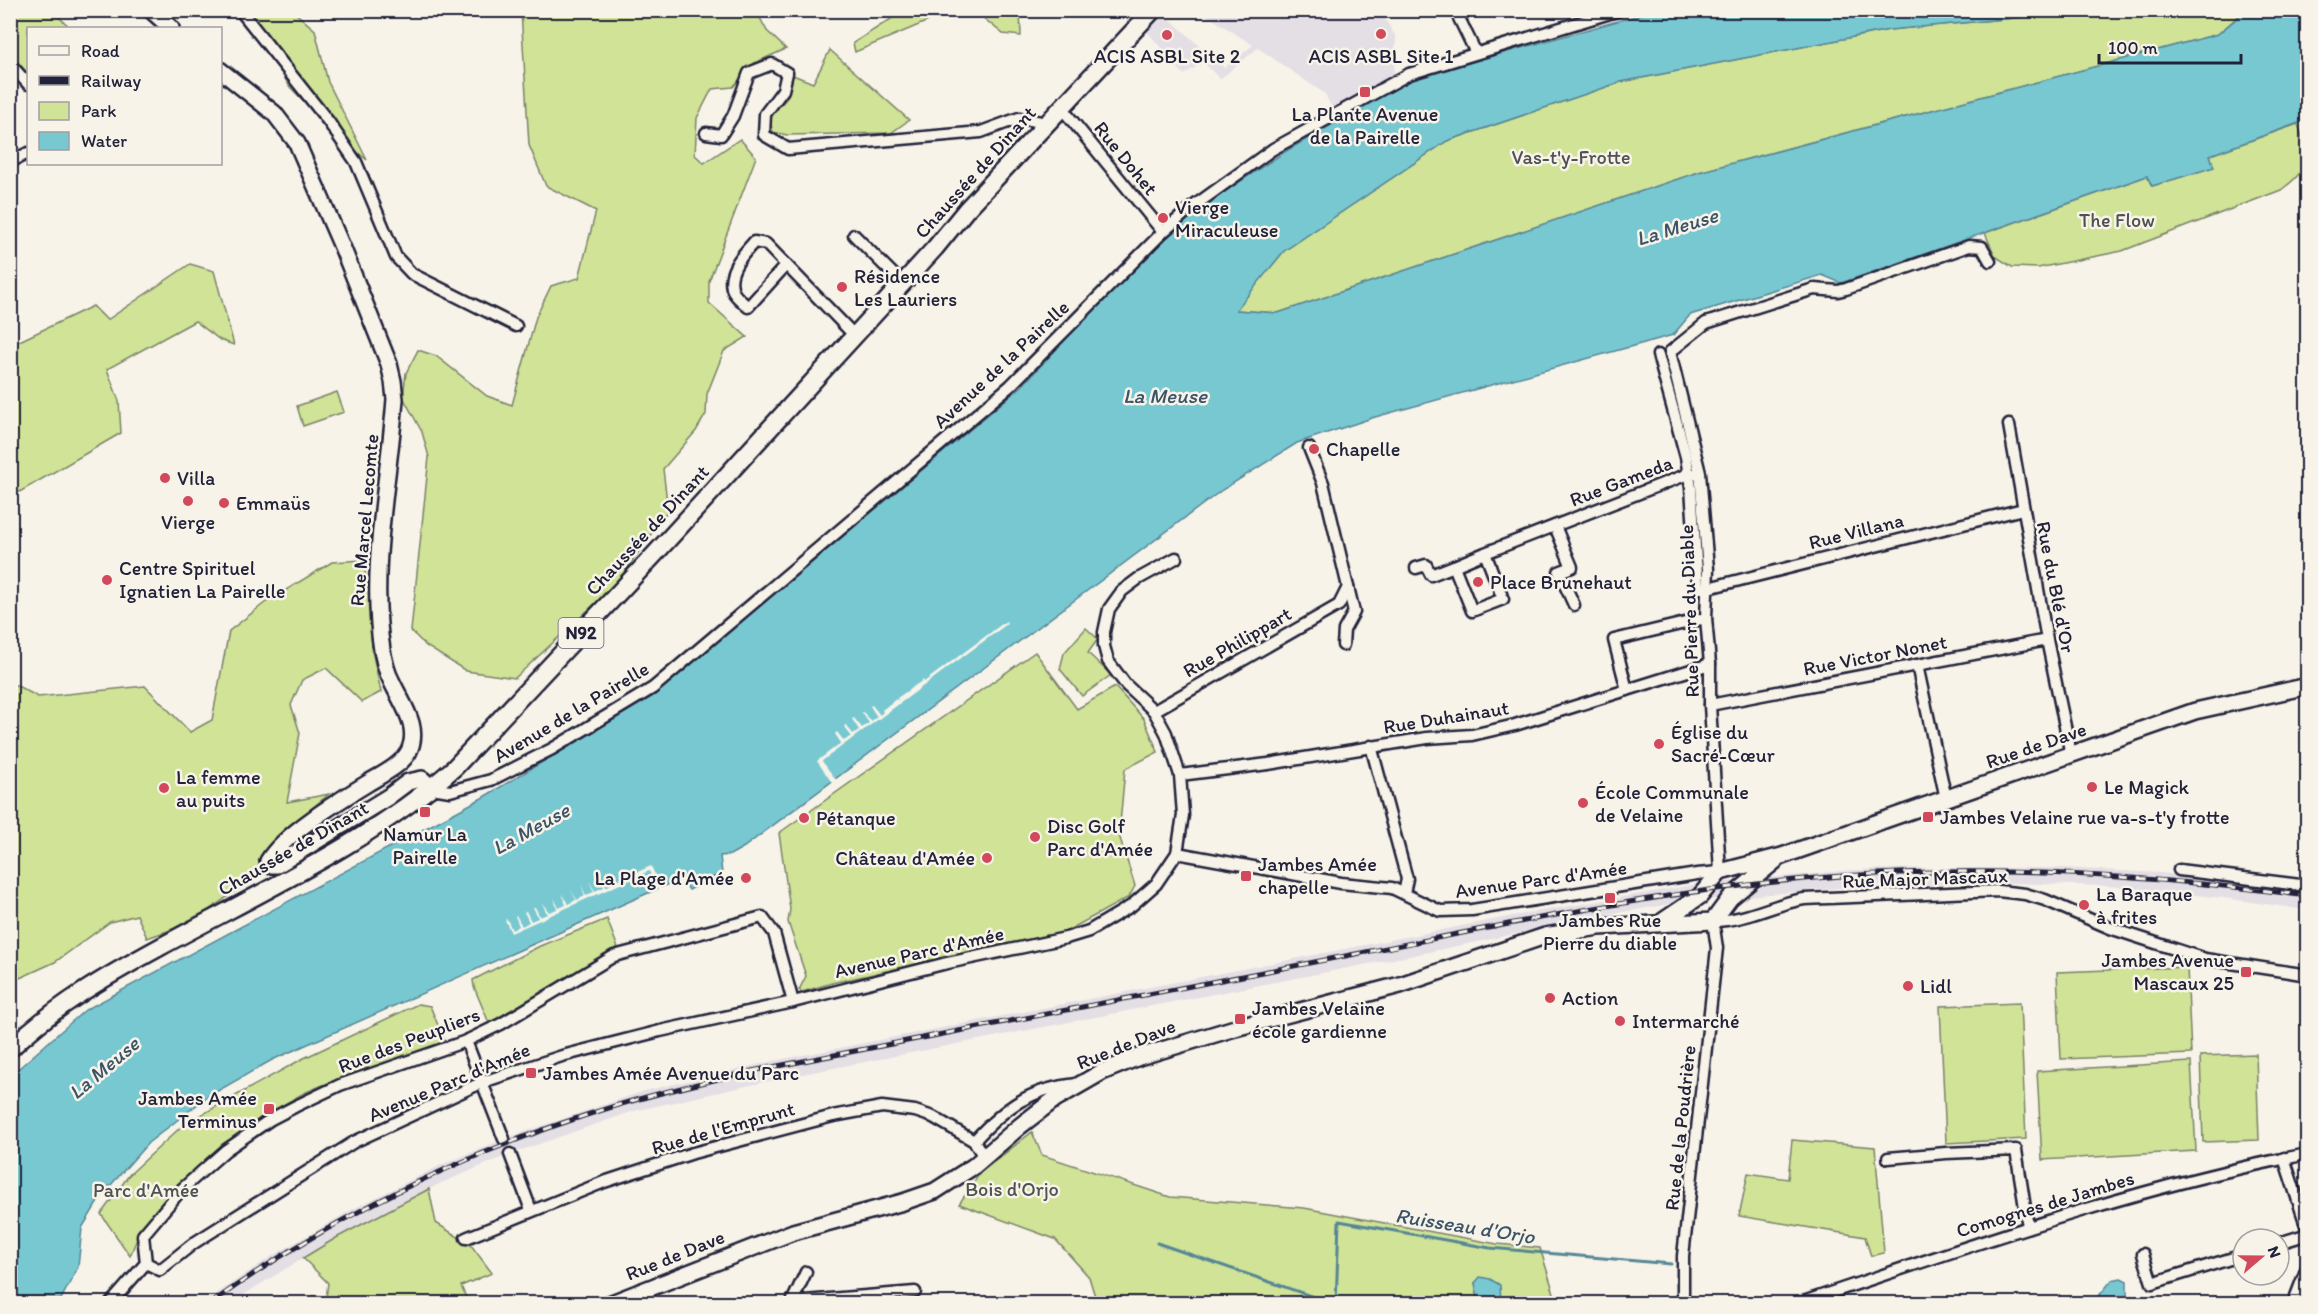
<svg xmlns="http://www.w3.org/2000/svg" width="2318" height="1314" viewBox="0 0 2318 1314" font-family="Itim,sans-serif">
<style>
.built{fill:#e4dee5}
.green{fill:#d0e397;stroke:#798269;stroke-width:1.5}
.water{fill:#78c8d2;stroke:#568696;stroke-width:1.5}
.pier{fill:#f7f3e8}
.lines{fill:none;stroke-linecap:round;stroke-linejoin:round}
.stream{stroke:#568696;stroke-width:3}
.street-casing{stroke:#22223b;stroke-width:15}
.secondary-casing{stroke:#22223b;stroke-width:20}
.primary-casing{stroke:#22223b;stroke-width:21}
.street{stroke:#f7f3e8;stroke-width:10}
.secondary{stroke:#f7f3e8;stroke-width:15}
.primary{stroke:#f7f3e8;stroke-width:16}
.rail-casing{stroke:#22223b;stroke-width:5}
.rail{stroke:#f7f3e8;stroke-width:3;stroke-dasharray:9;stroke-linecap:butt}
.poi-dot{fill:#d1495b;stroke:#f7f3e8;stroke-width:2}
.labels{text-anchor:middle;stroke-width:5;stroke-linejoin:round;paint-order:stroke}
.shield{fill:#f7f3e8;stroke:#62616f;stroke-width:1.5}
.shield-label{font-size:18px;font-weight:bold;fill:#22223b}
.poi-label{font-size:20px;fill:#22223b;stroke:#f7f3e8;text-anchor:start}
.park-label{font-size:20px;fill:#4e5252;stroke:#f7f3e8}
.street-label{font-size:20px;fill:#22223b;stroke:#f7f3e8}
.water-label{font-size:21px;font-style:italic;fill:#3c5468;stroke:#f7f3e8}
</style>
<rect width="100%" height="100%" fill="#f7f3e8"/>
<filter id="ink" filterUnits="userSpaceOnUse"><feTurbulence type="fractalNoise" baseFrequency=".0167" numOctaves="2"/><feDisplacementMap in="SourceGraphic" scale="12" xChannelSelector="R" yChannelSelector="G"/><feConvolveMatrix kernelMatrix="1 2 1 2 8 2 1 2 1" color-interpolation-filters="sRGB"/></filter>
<g filter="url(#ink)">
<g class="built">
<polygon points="1200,11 1380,11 1396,37 1394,76 1333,110 1325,94 1258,48 1220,79 1203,62 1184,75 1146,30 1162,12 1224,68 1253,45"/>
<polygon points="1931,868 2061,868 2161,873 2307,891 2307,910 2224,898 2109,886 2011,883 1861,886 1681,902 1612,914 1409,956 787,1077 634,1111 510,1154 439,1184 336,1238 230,1303 201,1304 269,1258 355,1208 439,1166 504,1139 644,1091 773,1061 1518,915 1693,885 1853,870"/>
</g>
<g class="green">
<polygon points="11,10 52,11 71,28 28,28 28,74 11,54"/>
<polygon points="905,10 952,11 855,52 853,43"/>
<polygon points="2242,10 2243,12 2218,34 1699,172 1278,313 1235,310 1284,251 1447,141 1621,82 1889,30 2087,11"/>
<polygon points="227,11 293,11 315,30 328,82 367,160 340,138 290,87 272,57 242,18"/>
<polygon points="521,11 761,11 759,16 767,31 786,49 754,63 733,87 712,89 697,118 695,155 704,163 740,139 756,157 709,281 709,303 747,337 724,351 707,394 706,414 696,431 663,469 668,510 616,584 515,678 466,671 426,646 411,631 429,457 422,432 403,397 406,373 418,350 436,356 487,396 512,405 536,317 551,286 579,278 596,211 546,186 529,145"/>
<polygon points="975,11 1020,11 1021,36 1003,34"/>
<path d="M 830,50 L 909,120 L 891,133 L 787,135 L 773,132 C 766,111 774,113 786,99 C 790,93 791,83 793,75 L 813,83 Z"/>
<path d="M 2298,124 C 2309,158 2311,168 2281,190 L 2122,251 L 2038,268 L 2012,267 L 1995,256 L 1985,233 L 2147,176 L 2152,186 L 2213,167 L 2210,155 Z"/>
<polygon points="190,264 214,271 234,345 220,340 195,321 107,369 119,401 121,433 11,497 11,345 93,306 107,320"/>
<polygon points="337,392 344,412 303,426 297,406"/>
<polygon points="363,560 371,604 372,651 381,692 362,702 326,668 302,680 291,705 300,733 287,802 329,794 274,840 260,873 191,923 147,938 137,915 110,922 55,962 11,982 10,682 38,697 145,686 190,732 212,720 229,631 266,602 332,562"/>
<polygon points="1086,628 1098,639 1088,653 1111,675 1082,696 1060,669 1064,653"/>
<polygon points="1035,652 1077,709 1115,687 1144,719 1158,752 1125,769 1119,835 1135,886 1129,897 1065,932 832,983 802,992 799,990 806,976 788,922 790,909 779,833"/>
<polygon points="607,919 618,948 489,1023 474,987 473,980 540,946"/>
<polygon points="2187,967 2191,1054 2061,1059 2057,972"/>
<polygon points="2020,1003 2026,1139 1946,1143 1940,1006"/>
<polygon points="418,1004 430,1006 445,1042 323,1085 304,1093 260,1118 205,1164 139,1234 130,1256 101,1214 129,1175 183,1125 302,1059"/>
<polygon points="2256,1054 2259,1140 2203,1142 2200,1056"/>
<polygon points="2191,1062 2196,1151 2042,1160 2037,1071"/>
<polygon points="1032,1132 1042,1155 1170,1197 1304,1208 1497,1244 1540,1248 1557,1303 1501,1303 1502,1297 1475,1283 1479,1303 1097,1303 1089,1277 1055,1239 959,1204 980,1173"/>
<polygon points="1792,1140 1875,1147 1884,1253 1871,1256 1865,1237 1739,1216 1748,1173 1788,1179"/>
<polygon points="429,1189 436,1223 471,1245 492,1273 461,1286 468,1302 315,1303 313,1296 326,1298 328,1283 303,1258 336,1238"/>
</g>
<g class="water">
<polygon points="1653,11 2087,11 1889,30 1621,82 1447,141 1284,251 1236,310 1278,313 1699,172 2218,34 2243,13 2242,11 2307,11 2307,120 2210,155 2214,167 2152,186 2147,176 1841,283 1822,275 1690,315 1673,335 1375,417 1297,443 1222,490 744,847 730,855 720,856 722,873 689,890 682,878 272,1060 207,1097 148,1143 102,1195 82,1228 78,1267 59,1303 11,1303 10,1076 85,1010 482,798 653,696 1022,386 1145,254 1194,212 1286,151 1411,79"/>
<polygon points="1480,1277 1490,1279 1500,1285 1501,1303 1479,1303 1475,1283"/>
<polygon points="2121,1278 2127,1281 2127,1303 2093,1303 2112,1280"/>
</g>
<g class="pier">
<polygon points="1006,621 1007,624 822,761 837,781 833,784 817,761 841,743 835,734 837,732 844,741 851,736 844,726 846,725 853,734 859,730 852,719 854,718 862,728 869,723 862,713 863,712 871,721 877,717 870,706 872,705 880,715 883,712 882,710 896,699 898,701 897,698 923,680 924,682"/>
<polygon points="651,866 662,890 659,892 649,871 511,933 505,920 507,919 512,930 519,926 515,916 516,915 522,926 529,922 524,912 526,911 531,921 538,918 533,907 535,907 540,917 547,914 542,903 549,912 557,909 554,898 559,908 566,905 562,894 568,904 576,900 571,890 577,900 585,896 581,885 586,895 594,892 589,881 595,891 604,887 599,876 606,887 613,883 610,872 615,882 622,879 619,867 624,878"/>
</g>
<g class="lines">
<g class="stream">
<polyline points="1157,1243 1334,1304"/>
<polyline points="1336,1304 1339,1221 1490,1248 1671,1264"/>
</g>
<defs>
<g id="street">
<polyline points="240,10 328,121 356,162 396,257 412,274 516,326"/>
<polyline points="1455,10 1476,53"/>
<polyline points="10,64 28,84"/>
<polyline points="1061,107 1163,232"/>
<polyline points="706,133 721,135 733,116 749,73 772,64 787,73 783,90 765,114 764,135 788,149 981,132 1019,118 1047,123"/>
<polyline points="10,162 28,153"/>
<polyline points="854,235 902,283"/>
<path d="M 786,265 L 748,307 C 744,303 737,298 734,293 C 724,274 743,254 754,242 L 766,244 L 854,335"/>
<polyline points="1658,355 1686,457 1691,488 1698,588 1708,588 2023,509"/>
<polyline points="2009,425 2047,640 2071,755"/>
<polyline points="1309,448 1323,483 1354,612 1344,630 1343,645"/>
<polyline points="1555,526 1572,567 1559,572 1574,605"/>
<polyline points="1485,553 1503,599 1472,611 1454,566 1485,553 1688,474 1693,474"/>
<polyline points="1416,568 1426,565 1431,575 1454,566"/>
<polyline points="1917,665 1946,799"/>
<polyline points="1627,690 1614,640 1706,618"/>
<polyline points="1710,705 2047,640"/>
<polyline points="1154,711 1339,605 1348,587"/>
<polyline points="1371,746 1407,879 1404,893"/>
<polyline points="1180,775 1268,764 1427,738 1472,735 1515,725 1710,664"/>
<polyline points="432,788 450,791 491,780 552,749 653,688 1010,386 1163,232 1191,208 1273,149 1409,74 1620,10"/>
<polyline points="1177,853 1341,883 1392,888 1440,911 1472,910 1697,874 1720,872 1710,705 1710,664 1706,618 1708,569 1700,473 1670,352 1706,323 1814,289 1838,291 1846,289 1969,246 1982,247 1990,261"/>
<polyline points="2179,870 2308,886"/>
<polyline points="466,1041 504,1139"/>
<path d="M 974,1141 C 1005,1107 1031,1088 1078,1084"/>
<polyline points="510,1154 531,1210"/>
<polyline points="1888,1158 1946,1153 2016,1150 2028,1227"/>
<polyline points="2284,1158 2308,1231"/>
<polyline points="466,1238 604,1182 693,1153 833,1116 882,1107 915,1111 933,1117 974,1141 984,1157"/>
<polyline points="2279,1243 2308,1234"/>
<polyline points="2143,1254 2152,1283 2243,1255"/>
<polyline points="146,1263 160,1270 194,1243 354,1142 483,1082 562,1056 660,1031 793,1002 943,964 1066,938 1089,931 1131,906 1156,884 1177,853 1183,815 1180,775 1166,733 1154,711 1126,685 1108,661 1104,646 1104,632 1109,609 1122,591 1138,579 1176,558"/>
<polyline points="146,1263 143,1235 182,1189 226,1150 271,1119 296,1106 340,1085 466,1041 501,1024 614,956 762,917 774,933 793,1002"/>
<polyline points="792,1302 915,1292"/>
<polyline points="110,1304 146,1263"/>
<polyline points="791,1304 806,1272"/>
<path d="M 1683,1304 L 1683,1256 L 1717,948 L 1713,921 C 1746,921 1773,904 1804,899 L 1998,891 L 2025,894 L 2045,900 L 2110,928 L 2205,959 L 2308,975"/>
<path d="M 1797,1304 C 1965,1248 2133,1187 2308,1154"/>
<polyline points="2293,1304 2308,1265"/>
</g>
<g id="secondary">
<polyline points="151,10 171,28"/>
<path d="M 220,70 L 274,113 L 297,143 L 343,249 L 389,364 L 393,381 L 395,399 C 389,481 369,568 382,650 C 384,660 386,671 391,680 C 401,703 422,727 408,753 C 400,766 381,775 368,783 C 340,800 284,834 268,861 L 270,865 L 277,865 L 388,797 L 408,782 L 422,779 L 432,788"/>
<polyline points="1663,921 1700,896 1720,872 1782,856 2195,711 2308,686"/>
<polyline points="1713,921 1730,898 1775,861"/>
<polyline points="609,1304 793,1232 903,1202 935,1191 974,1166 1020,1126 1055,1099 1102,1072 1139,1057 1235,1028 1400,985 1545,936 1599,927 1713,921"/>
</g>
<path id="primary" d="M 10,1049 C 56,1005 105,977 160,947 C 257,894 373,841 455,767 L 654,555 L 935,248 L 966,210 L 1153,10"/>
</defs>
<use href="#street" class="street-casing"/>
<use href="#secondary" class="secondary-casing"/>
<use href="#primary" class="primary-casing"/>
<use href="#street" class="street"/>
<use href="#secondary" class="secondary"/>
<use href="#primary" class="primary"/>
<defs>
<path id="rail" d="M 210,1304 C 332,1216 471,1150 615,1106 C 660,1092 706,1082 752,1071 C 957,1031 1161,992 1366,952 C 1524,921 1681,887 1842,876 C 1998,865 2152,876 2308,896"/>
</defs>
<use href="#rail" class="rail-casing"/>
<use href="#rail" class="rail"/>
</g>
</g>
<g class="poi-dot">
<circle cx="1381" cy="34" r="6"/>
<circle cx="1167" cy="35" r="6"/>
<rect x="1359" y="86" width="12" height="12" rx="3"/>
<circle cx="1163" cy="218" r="6"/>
<circle cx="842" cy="287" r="6"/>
<circle cx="1314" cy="449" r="6"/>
<circle cx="165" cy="478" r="6"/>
<circle cx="188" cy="501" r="6"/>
<circle cx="224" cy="503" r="6"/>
<circle cx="107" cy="580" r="6"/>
<circle cx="1478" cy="582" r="6"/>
<circle cx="1659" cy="744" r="6"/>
<circle cx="2092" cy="787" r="6"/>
<circle cx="164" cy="788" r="6"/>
<circle cx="1583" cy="803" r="6"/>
<rect x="419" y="806" width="12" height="12" rx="3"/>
<rect x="1922" y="811" width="12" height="12" rx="3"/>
<circle cx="804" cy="818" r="6"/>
<circle cx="1035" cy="837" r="6"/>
<circle cx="987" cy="858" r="6"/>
<rect x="1240" y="870" width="12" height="12" rx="3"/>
<circle cx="746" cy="878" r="6"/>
<rect x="1604" y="892" width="12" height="12" rx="3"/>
<circle cx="2084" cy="905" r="6"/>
<rect x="2240" y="966" width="12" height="12" rx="3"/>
<circle cx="1908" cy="986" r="6"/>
<circle cx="1550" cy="998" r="6"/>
<rect x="1234" y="1013" width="12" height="12" rx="3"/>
<circle cx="1620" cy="1021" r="6"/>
<rect x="525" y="1067" width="12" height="12" rx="3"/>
<rect x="263" y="1103" width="12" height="12" rx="3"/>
</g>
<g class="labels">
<rect class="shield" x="558.5" y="618" width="45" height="30" rx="4.5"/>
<g class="shield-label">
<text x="581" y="639">N92</text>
</g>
<g class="poi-label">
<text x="1167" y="63" text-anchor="middle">ACIS ASBL Site 2</text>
<text x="1381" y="63" text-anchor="middle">ACIS ASBL Site 1</text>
<text x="1365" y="121" text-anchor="middle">La Plante Avenue<tspan x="1365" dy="23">de la Pairelle</tspan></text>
<text x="1175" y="214">Vierge<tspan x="1175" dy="23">Miraculeuse</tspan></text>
<text x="854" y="283">Résidence<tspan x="854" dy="23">Les Lauriers</tspan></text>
<text x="1326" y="456">Chapelle</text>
<text x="177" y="485">Villa</text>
<text x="236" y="510">Emmaüs</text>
<text x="188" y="529" text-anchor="middle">Vierge</text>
<text x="119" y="575">Centre Spirituel<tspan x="119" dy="23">Ignatien La Pairelle</tspan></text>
<text x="1490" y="589">Place Brunehaut</text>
<text x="1671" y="739">Église du<tspan x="1671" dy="23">Sacré-Cœur</tspan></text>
<text x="176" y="784">La femme<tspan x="176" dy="23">au puits</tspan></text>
<text x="2104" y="794">Le Magick</text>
<text x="1595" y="799">École Communale<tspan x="1595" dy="23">de Velaine</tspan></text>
<text x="1940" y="824">Jambes Velaine rue va-s-t'y frotte</text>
<text x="816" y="825">Pétanque</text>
<text x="1047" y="833">Disc Golf<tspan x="1047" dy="23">Parc d'Amée</tspan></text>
<text x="425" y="841" text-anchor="middle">Namur La<tspan x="425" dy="23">Pairelle</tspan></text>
<text x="975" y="865" text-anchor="end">Château d'Amée</text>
<text x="1258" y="871">Jambes Amée<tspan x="1258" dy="23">chapelle</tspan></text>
<text x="734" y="885" text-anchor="end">La Plage d'Amée</text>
<text x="2096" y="901">La Baraque<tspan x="2096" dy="23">à frites</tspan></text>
<text x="1610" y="927" text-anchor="middle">Jambes Rue<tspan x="1610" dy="23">Pierre du diable</tspan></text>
<text x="2234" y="967" text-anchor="end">Jambes Avenue<tspan x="2234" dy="23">Mascaux 25</tspan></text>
<text x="1920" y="993">Lidl</text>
<text x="1562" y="1005">Action</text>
<text x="1252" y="1015">Jambes Velaine<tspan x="1252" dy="23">école gardienne</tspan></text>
<text x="1632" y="1028">Intermarché</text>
<text x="543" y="1080">Jambes Amée Avenue du Parc</text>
<text x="257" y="1105" text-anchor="end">Jambes Amée<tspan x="257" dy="23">Terminus</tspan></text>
</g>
<g class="park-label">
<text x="1571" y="164">Vas-t'y-Frotte</text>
<text x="2117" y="227">The Flow</text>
<text x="1012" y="1196">Bois d'Orjo</text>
<text x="146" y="1197">Parc d'Amée</text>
</g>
<g class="street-label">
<text transform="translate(1126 158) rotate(51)" y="7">Rue Dohet</text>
<text transform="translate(975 172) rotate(-48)" y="7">Chaussée de Dinant</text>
<text transform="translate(1001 364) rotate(-43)" y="7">Avenue de la Pairelle</text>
<text transform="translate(1621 481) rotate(-21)" y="7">Rue Gameda</text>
<text transform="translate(364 520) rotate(-85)" y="7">Rue Marcel Lecomte</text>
<text transform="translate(647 530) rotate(-47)" y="7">Chaussée de Dinant</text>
<text transform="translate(1856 531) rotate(-14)" y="7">Rue Villana</text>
<text transform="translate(2056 587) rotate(79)" y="7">Rue du Blé d'Or</text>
<text transform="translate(1689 611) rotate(-92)" y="7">Rue Pierre du Diable</text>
<text transform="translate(1237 642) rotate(-30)" y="7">Rue Philippart</text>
<text transform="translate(1875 655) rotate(-11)" y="7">Rue Victor Nonet</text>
<text transform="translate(571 712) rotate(-31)" y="7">Avenue de la Pairelle</text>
<text transform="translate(1446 717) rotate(-9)" y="7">Rue Duhainaut</text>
<text transform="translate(2036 745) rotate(-19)" y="7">Rue de Dave</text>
<text transform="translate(293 848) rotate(-30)" y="7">Chaussée de Dinant</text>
<text transform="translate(1925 878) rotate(-2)" y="7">Rue Major Mascaux</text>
<text transform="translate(1541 879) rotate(-8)" y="7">Avenue Parc d'Amée</text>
<text transform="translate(919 952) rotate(-13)" y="7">Avenue Parc d'Amée</text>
<text transform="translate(409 1040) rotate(-21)" y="7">Rue des Peupliers</text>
<text transform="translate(1126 1044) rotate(-22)" y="7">Rue de Dave</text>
<text transform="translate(449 1082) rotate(-23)" y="7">Avenue Parc d'Amée</text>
<text transform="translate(723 1128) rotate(-16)" y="7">Rue de l'Emprunt</text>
<text transform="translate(1680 1128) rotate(-84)" y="7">Rue de la Poudrière</text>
<text transform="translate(2045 1204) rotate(-17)" y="7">Comognes de Jambes</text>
<text transform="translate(675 1255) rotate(-22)" y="7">Rue de Dave</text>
</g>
<g class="water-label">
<text transform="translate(1677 227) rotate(-17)" y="7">La Meuse</text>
<text x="1165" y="403">La Meuse</text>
<text transform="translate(531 829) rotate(-29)" y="7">La Meuse</text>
<text transform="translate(104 1068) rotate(-40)" y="7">La Meuse</text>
<text transform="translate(1465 1226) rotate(9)" y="7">Ruisseau d'Orjo</text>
</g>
</g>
<rect width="2318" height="1314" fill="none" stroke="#f7f3e8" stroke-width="36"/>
<rect x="18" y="18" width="2282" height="1278" fill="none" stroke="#22223b" stroke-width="2" filter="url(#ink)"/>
<rect x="27" y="27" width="195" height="138" fill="#f7f3e8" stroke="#a29fa3" stroke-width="1.5"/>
<rect x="39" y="46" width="30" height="9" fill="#f7f3e8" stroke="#a29fa3" stroke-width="1.5"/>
<text x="81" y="57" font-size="18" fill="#22223b">Road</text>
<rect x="39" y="76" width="30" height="9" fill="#22223b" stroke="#a29fa3" stroke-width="1.5"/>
<text x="81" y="87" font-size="18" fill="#22223b">Railway</text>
<rect x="39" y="102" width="30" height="18" fill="#d0e397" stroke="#a29fa3" stroke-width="1.5"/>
<text x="81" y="117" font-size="18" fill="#22223b">Park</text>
<rect x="39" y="132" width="30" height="18" fill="#78c8d2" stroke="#a29fa3" stroke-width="1.5"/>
<text x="81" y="147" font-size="18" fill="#22223b">Water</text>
<g transform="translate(2261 1257) rotate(70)"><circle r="28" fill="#f7f3e8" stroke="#a29fa3" stroke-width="1.5"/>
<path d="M0-4.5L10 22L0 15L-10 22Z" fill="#d1495b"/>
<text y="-9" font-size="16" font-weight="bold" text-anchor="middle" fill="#22223b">N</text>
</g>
<path d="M2099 54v9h142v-9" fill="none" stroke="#22223b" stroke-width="3"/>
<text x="2108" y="54" font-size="18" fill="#22223b" stroke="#f7f3e8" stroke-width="4.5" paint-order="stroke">100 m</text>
</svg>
